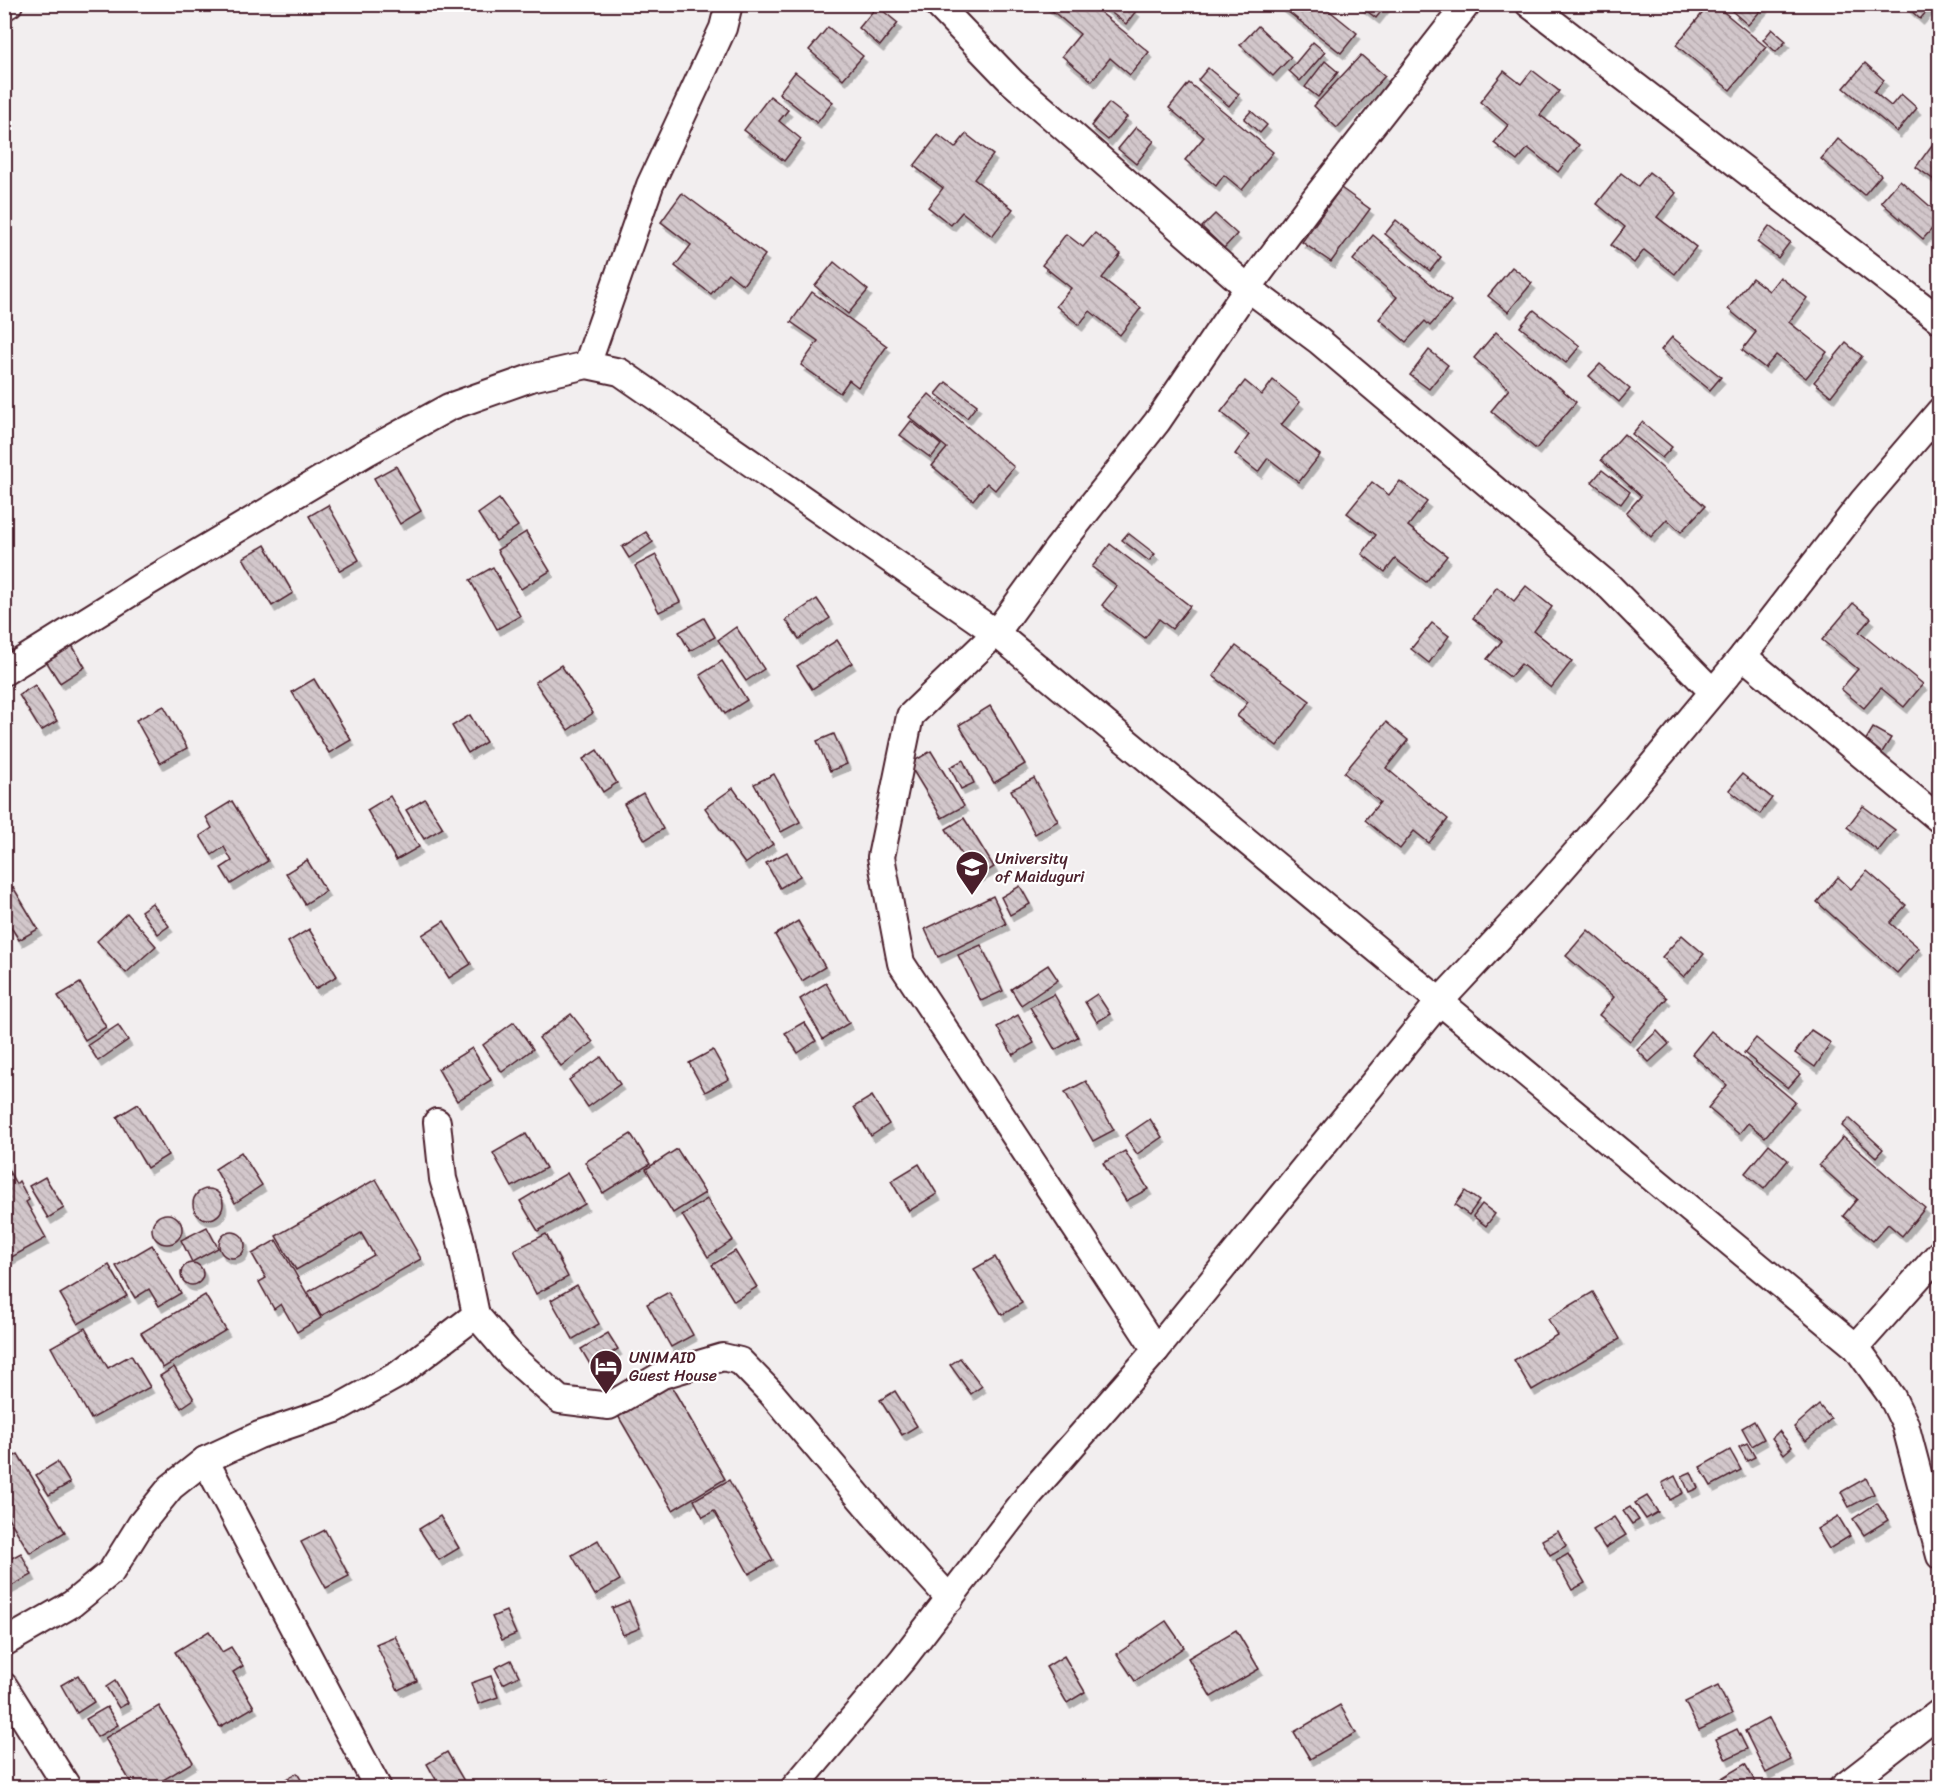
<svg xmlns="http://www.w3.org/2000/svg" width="1944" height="1792" viewBox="0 0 1944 1792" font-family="Sriracha,sans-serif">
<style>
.built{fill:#f2eeef}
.building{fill:url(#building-back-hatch);stroke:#4a1f2b;stroke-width:1.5;filter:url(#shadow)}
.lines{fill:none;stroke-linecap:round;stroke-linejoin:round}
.minor-casing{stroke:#4a1f2b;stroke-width:30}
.minor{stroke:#fff;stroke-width:26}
.labels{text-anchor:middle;stroke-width:4.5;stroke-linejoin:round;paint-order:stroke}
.poi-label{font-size:16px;fill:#4a1f2b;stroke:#fff;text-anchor:start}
</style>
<defs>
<pattern id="building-back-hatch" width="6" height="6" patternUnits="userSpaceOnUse" patternTransform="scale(1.5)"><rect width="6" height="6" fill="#d2c7cb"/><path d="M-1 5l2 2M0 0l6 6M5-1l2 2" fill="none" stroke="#b6aaae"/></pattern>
<filter id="shadow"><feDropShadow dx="3.5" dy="6" stdDeviation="0" flood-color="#0004"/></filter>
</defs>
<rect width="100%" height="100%" fill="#fff"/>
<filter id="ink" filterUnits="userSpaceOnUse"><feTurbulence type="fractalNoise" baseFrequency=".0167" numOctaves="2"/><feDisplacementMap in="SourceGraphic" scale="12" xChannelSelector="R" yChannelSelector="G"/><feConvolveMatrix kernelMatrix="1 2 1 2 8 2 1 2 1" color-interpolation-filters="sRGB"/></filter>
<g filter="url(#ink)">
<rect class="built" x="5" y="5" width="1934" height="1782"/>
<g class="building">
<polygon points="1044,4 1090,4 1149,52 1130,75 1110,58 1092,81 1062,56 1080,34"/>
<polygon points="1100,4 1127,4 1136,11 1126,24"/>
<polygon points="1278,4 1321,4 1357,33 1341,53"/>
<polygon points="1358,4 1387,4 1376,18"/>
<polygon points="1710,4 1714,4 1766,47 1730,90 1676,45"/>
<polygon points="1739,4 1761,4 1764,7 1748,25 1733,12"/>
<polygon points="1904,4 1924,4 1929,9 1920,19"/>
<polygon points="877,6 898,23 880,46 859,28"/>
<polygon points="1258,26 1291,57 1273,76 1240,45"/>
<polygon points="828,27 863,56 843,79 809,50"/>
<polygon points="1772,29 1786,41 1776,52 1763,40"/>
<polygon points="1313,42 1325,52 1300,81 1289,71"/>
<polygon points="1361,55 1385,76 1337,128 1314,106"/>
<polygon points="1325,61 1338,72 1318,97 1305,87"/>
<polygon points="1865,63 1884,80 1874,92 1891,106 1901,94 1917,108 1897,132 1844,88"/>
<polygon points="1208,68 1239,94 1229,106 1198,80"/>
<polygon points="1532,70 1559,91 1540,115 1579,145 1558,172 1528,148 1517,161 1494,143 1508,125 1480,102 1504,71 1521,84"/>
<polygon points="795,72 833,102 817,123 779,93"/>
<polygon points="1189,83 1273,152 1242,190 1224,175 1216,186 1185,160 1204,137 1169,108"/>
<polygon points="770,96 788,110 779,121 801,139 784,161 744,130"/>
<polygon points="1109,103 1127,117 1108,140 1091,126"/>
<polygon points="1251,111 1267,125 1260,133 1244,119"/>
<polygon points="1136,127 1154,141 1136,164 1118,149"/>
<polygon points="966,134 993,155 974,179 1013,209 992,236 962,212 951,225 928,207 943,188 914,166 938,135 955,148"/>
<polygon points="1838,139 1881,175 1864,195 1821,159"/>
<polygon points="1932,145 1940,150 1940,184 1916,167"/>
<polygon points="1649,172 1676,193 1657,217 1696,247 1675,274 1644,250 1634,263 1611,245 1625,227 1597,204 1621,173 1638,186"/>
<polygon points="1900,180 1940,215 1940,220 1923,239 1881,202"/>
<polygon points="1341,188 1370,209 1331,262 1302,242"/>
<polygon points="682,193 765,255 743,285 728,273 711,294 675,266 691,245 661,222"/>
<polygon points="1215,214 1237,234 1224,248 1202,227"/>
<polygon points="1396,220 1441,257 1430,271 1385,234"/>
<polygon points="1769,226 1790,242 1778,258 1757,242"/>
<polygon points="1095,233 1121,254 1102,278 1141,308 1120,335 1090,311 1079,325 1056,306 1071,288 1042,265 1066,234 1083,247"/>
<polygon points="1373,235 1451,301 1430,326 1425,321 1406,342 1379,319 1397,297 1353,260"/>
<polygon points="834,262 868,290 848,314 815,286"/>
<polygon points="1512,267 1532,283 1508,312 1488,296"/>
<polygon points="1780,277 1807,298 1789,322 1827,352 1806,378 1776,355 1765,368 1742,350 1756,332 1728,309 1752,278 1769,291"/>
<polygon points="812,292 887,346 858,387 849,380 840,393 801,365 818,341 791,322"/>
<polygon points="1534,310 1580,346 1566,363 1520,327"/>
<polygon points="1496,332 1576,402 1536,449 1491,411 1509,389 1474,358"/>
<polygon points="1672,337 1721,377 1710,390 1661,350"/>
<polygon points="1846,343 1862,356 1831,396 1814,382"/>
<polygon points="1429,350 1448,365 1429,389 1410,375"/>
<polygon points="1600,364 1630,389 1619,402 1589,376"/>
<polygon points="1273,380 1300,402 1281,425 1320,455 1299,482 1268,458 1258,472 1235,454 1249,435 1221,412 1245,381 1262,395"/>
<polygon points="946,382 977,405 967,418 936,394"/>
<polygon points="929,394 1014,467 995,490 987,483 973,500 932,466 947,448 909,417"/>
<polygon points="911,421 941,445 931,458 900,435"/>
<polygon points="1642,422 1672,447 1662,458 1632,434"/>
<polygon points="1624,434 1705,506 1681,532 1667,519 1651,537 1626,513 1641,496 1601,460"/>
<polygon points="396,466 421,511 400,524 374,478"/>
<polygon points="1602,470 1630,492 1621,504 1592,482"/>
<polygon points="1400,481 1427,502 1408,526 1447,556 1426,582 1395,559 1385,572 1362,554 1376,535 1347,513 1372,482 1389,495"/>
<polygon points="499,499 518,526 496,541 478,514"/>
<polygon points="328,505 359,560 340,571 309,516"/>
<polygon points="526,532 550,571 521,589 497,550"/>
<polygon points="646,532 653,542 629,558 622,547"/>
<polygon points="1128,533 1155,554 1149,561 1122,540"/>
<polygon points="1110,544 1190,606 1172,629 1159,619 1145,638 1102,605 1117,586 1092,567"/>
<polygon points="265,545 293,593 272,606 243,558"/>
<polygon points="656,555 680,602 659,612 635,566"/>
<polygon points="493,567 520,616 497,629 470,580"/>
<polygon points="1526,586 1552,607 1534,631 1572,661 1551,688 1521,664 1510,677 1487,659 1502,641 1473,618 1497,587 1514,601"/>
<polygon points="817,599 830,618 799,639 786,620"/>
<polygon points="1853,603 1871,618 1859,632 1923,684 1904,707 1881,688 1864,708 1841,689 1858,669 1822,640"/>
<polygon points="704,618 715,637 690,651 679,632"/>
<polygon points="1432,623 1449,636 1429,663 1411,649"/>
<polygon points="736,627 764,669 746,681 718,640"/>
<polygon points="69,640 85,667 60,683 43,656"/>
<polygon points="837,640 852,663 812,689 797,666"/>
<polygon points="1236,646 1310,701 1277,746 1237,716 1248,702 1213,676"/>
<polygon points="722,661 747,700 725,714 700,675"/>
<polygon points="561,665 593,713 568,730 535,682"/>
<polygon points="314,679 351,740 329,753 292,692"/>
<polygon points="35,685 57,721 41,731 19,695"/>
<polygon points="164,706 187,748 160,763 136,720"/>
<polygon points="990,706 1025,764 994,783 959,725"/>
<polygon points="470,715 486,742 468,753 452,726"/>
<polygon points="1386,722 1408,740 1386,768 1448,819 1429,843 1414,831 1400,849 1365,820 1380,802 1344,773"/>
<polygon points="1873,728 1891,738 1881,754 1864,743"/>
<polygon points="834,734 847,764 830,771 817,741"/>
<polygon points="597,750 617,783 603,792 583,759"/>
<polygon points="931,751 964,806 942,818 909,764"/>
<polygon points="963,760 974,783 961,789 950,767"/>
<polygon points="774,774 800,822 781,832 754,784"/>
<polygon points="1742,774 1772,798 1760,814 1729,790"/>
<polygon points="1034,778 1058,821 1035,834 1011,790"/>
<polygon points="733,788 773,844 745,864 705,808"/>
<polygon points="643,793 663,829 645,840 624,804"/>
<polygon points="390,796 419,847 396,860 367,810"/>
<polygon points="425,799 443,828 424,839 406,810"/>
<polygon points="232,801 268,861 231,884 221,868 232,861 224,847 212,855 200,836 212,828 206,817"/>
<polygon points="1863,806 1895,830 1878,851 1847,827"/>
<polygon points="964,818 994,867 976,878 946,829"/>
<polygon points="787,852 800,876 780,888 766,863"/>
<polygon points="307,860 326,891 305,904 286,873"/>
<polygon points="1867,871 1906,905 1890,923 1919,948 1897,973 1817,902 1838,877 1851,889"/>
<polygon points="1020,886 1030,904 1010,915 1001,897"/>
<polygon points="13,887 38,929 19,940 4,916 4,892"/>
<polygon points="993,896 1006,924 938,957 925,929"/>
<polygon points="152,903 169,926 158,934 141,911"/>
<polygon points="127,913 156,946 126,973 97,941"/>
<polygon points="444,921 471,964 449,978 422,935"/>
<polygon points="798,921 825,967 802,981 775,935"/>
<polygon points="309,929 337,976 315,989 288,942"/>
<polygon points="1588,930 1667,998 1630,1041 1599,1015 1614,997 1566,956"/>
<polygon points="1682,935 1704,954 1684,977 1662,957"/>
<polygon points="981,945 1003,991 981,1001 958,955"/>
<polygon points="1048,965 1058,980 1021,1005 1011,989"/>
<polygon points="80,983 106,1027 85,1040 58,996"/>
<polygon points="826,983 849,1023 823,1039 800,999"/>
<polygon points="1054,994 1078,1037 1055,1050 1030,1007"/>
<polygon points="1097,994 1110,1014 1097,1022 1085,1002"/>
<polygon points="571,1014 593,1042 561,1066 539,1038"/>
<polygon points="1018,1015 1034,1043 1013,1055 997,1027"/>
<polygon points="514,1022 533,1049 502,1072 483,1045"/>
<polygon points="804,1022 816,1041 798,1053 785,1033"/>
<polygon points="118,1025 128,1040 98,1061 88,1045"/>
<polygon points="1811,1030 1831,1043 1815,1067 1795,1053"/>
<polygon points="1657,1031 1669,1044 1649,1062 1637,1050"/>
<polygon points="1711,1031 1795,1102 1765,1137 1748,1123 1739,1134 1708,1108 1727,1085 1692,1054"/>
<polygon points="1756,1038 1800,1074 1788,1088 1744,1053"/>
<polygon points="472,1048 491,1080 457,1101 438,1069"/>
<polygon points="713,1050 729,1079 705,1092 689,1063"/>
<polygon points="601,1057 620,1084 588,1107 569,1080"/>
<polygon points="1086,1081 1114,1130 1093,1141 1065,1092"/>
<polygon points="872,1096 889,1124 871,1136 854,1107"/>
<polygon points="138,1104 168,1155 147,1168 117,1117"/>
<polygon points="1849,1118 1883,1149 1876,1157 1842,1126"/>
<polygon points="1150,1119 1162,1137 1137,1154 1125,1136"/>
<polygon points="526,1134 546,1168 512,1187 493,1153"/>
<polygon points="631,1134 650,1164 603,1193 585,1162"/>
<polygon points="1843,1137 1925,1208 1902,1236 1888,1224 1873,1241 1843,1216 1857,1199 1819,1165"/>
<polygon points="1769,1144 1788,1160 1764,1189 1745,1173"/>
<polygon points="677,1149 705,1193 673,1213 646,1169"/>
<polygon points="1125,1151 1148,1189 1126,1201 1103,1163"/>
<polygon points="241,1152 262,1185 235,1203 215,1169"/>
<polygon points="5,1164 16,1184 19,1181 29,1200 26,1202 46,1238 10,1258 6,1250 4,1251"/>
<polygon points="919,1164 937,1194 909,1211 891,1181"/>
<polygon points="567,1173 585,1204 538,1231 520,1201"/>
<polygon points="45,1177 64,1208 48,1218 29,1186"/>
<polygon points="376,1179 421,1259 321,1316 308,1292 374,1255 361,1233 296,1270 276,1236"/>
<circle cx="208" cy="1204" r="15"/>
<polygon points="1465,1191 1479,1201 1469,1215 1455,1205"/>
<polygon points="707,1199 733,1240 708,1257 682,1215"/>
<polygon points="1482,1204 1495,1214 1486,1226 1473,1216"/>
<circle cx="167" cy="1229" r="15"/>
<polygon points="207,1227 218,1248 192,1262 181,1240"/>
<circle cx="232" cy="1245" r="13"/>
<polygon points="546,1234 568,1277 536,1294 514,1250"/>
<polygon points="276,1240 321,1318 297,1332 281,1304 274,1309 259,1282 266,1278 252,1254"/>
<polygon points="152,1245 181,1293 159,1306 149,1289 135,1298 116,1266"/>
<polygon points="735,1251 757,1287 734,1301 712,1265"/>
<polygon points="995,1257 1022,1303 1002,1315 974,1269"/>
<circle cx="192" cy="1274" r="11"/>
<polygon points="109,1265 127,1296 78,1324 60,1294"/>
<polygon points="577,1285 599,1324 573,1339 551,1300"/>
<polygon points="669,1292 693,1335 671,1347 647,1304"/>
<polygon points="1593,1292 1620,1339 1532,1390 1514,1360 1557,1335 1548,1319"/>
<polygon points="205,1295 226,1330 163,1368 141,1333"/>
<polygon points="85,1328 108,1368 131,1355 150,1387 91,1419 51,1347"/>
<polygon points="608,1333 618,1349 591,1366 581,1349"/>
<polygon points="960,1358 982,1386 971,1394 950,1365"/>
<polygon points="174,1367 194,1399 181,1408 160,1376"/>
<polygon points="670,1384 725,1479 673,1510 617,1414"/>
<polygon points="895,1391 917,1426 902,1435 880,1400"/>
<polygon points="1819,1405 1831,1419 1806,1441 1794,1427"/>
<polygon points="1754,1421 1764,1439 1752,1446 1742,1428"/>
<polygon points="1779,1431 1792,1447 1784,1454 1772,1438"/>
<polygon points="1747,1443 1755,1457 1747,1461 1739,1447"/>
<polygon points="1730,1450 1741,1470 1711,1486 1700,1467"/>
<polygon points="18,1454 65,1532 30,1553 4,1511 4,1462"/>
<polygon points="57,1462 70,1483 49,1495 36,1475"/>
<polygon points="1691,1472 1698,1488 1689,1492 1682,1476"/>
<polygon points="1675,1476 1683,1493 1670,1500 1662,1483"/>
<polygon points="1866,1478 1874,1494 1849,1507 1841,1492"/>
<polygon points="729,1480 773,1560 749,1574 714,1511 703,1517 694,1500"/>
<polygon points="1647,1496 1658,1512 1646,1519 1635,1503"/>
<polygon points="1877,1503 1888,1520 1864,1535 1853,1519"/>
<polygon points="1630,1507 1639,1520 1632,1524 1623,1511"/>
<polygon points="440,1516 459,1548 439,1560 419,1529"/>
<polygon points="1838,1516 1850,1536 1829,1549 1817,1529"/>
<polygon points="1614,1517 1626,1535 1605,1548 1593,1530"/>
<polygon points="325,1530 349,1576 326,1588 301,1542"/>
<polygon points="1558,1531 1566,1546 1550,1555 1542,1540"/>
<polygon points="598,1540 620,1580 595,1595 572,1555"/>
<polygon points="21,1553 32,1575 4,1590 4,1562"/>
<polygon points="1568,1554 1585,1583 1572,1590 1556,1561"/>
<polygon points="629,1601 640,1628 623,1635 612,1608"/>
<polygon points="506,1611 516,1634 502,1640 492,1617"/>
<polygon points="1166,1621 1184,1647 1135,1681 1117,1654"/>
<polygon points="1236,1630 1259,1669 1211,1697 1188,1658"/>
<polygon points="209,1631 222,1652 231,1647 243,1666 233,1672 254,1707 220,1727 175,1652"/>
<polygon points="395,1636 417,1681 398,1690 376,1644"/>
<polygon points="1064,1656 1085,1692 1067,1703 1046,1667"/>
<polygon points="511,1660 519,1676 503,1684 495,1668"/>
<polygon points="78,1675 94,1702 77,1713 61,1685"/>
<polygon points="491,1676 498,1697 478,1704 471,1683"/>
<polygon points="115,1681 128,1703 119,1708 106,1687"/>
<polygon points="1718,1686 1732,1714 1699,1730 1685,1702"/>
<polygon points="1340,1705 1356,1733 1310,1759 1294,1732"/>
<polygon points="159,1706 193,1762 150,1788 134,1788 105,1738"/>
<polygon points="107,1707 118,1725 97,1737 86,1719"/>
<polygon points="1769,1718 1791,1760 1766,1773 1745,1731"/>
<polygon points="1737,1729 1747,1749 1726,1759 1716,1739"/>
<polygon points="447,1752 468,1788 441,1788 427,1764"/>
<polygon points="1745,1764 1759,1788 1725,1788 1720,1779"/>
<polygon points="297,1773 306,1788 291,1788 286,1779"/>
<polygon points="606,1778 612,1788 590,1788"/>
</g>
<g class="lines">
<defs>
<g id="minor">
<polyline points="937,4 1012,82 1248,288 1319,341 1610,587 1712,691"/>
<polyline points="1529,4 1940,320"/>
<polyline points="4,7 9,4"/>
<polyline points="587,365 650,185 723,28 729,4"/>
<polyline points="1743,656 1940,820"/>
<polyline points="4,672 145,584 367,452 449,407 531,378 587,365 620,372 996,633 1856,1347 1892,1397 1905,1424 1940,1556"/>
<polyline points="476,1315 512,1357 560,1400 609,1406 662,1375 723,1357 740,1361 772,1394 883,1525 950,1599"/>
<polyline points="1856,1347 1940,1253"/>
<polyline points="1156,1350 901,963 881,857 910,716 996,633 1057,549 1157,422 1248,288 1306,210 1467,4"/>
<polyline points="205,1460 378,1788"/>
<polyline points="4,1643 72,1604 111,1572 141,1524 171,1487 205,1460 259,1435 336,1409 399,1374 476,1315 460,1237 443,1179 437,1122"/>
<polyline points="4,1686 68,1788"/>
<polyline points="794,1788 902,1660 1028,1496 1156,1350 1440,1001 1540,894 1637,783 1743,656 1863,501 1940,411"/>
<polyline points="1842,1788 1940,1712"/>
</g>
</defs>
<use href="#minor" class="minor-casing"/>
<use href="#minor" class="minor"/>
</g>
</g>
<defs>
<symbol id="university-pin" viewBox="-11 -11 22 30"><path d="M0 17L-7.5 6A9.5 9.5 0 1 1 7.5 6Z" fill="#4a1f2b" stroke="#fff"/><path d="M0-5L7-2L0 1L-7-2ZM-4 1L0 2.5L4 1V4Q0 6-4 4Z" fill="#fff"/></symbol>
<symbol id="hotel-pin" viewBox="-11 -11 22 30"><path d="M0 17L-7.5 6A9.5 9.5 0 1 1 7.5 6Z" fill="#4a1f2b" stroke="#fff"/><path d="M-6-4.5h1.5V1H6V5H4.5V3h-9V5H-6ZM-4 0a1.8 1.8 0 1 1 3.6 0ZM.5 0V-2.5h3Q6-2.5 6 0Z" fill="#fff"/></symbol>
</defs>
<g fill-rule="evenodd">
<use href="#university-pin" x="953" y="848" width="38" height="52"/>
<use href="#hotel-pin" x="587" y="1347" width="38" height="52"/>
</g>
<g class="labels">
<g class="poi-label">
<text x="995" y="864">University<tspan x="995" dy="18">of Maiduguri</tspan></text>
<text x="629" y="1363">UNIMAID<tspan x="629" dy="18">Guest House</tspan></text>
</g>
</g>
<rect width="1944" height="1792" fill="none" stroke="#fff" stroke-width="24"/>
<rect x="12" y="12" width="1920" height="1768" fill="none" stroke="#4a1f2b" stroke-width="2" filter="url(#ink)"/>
</svg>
